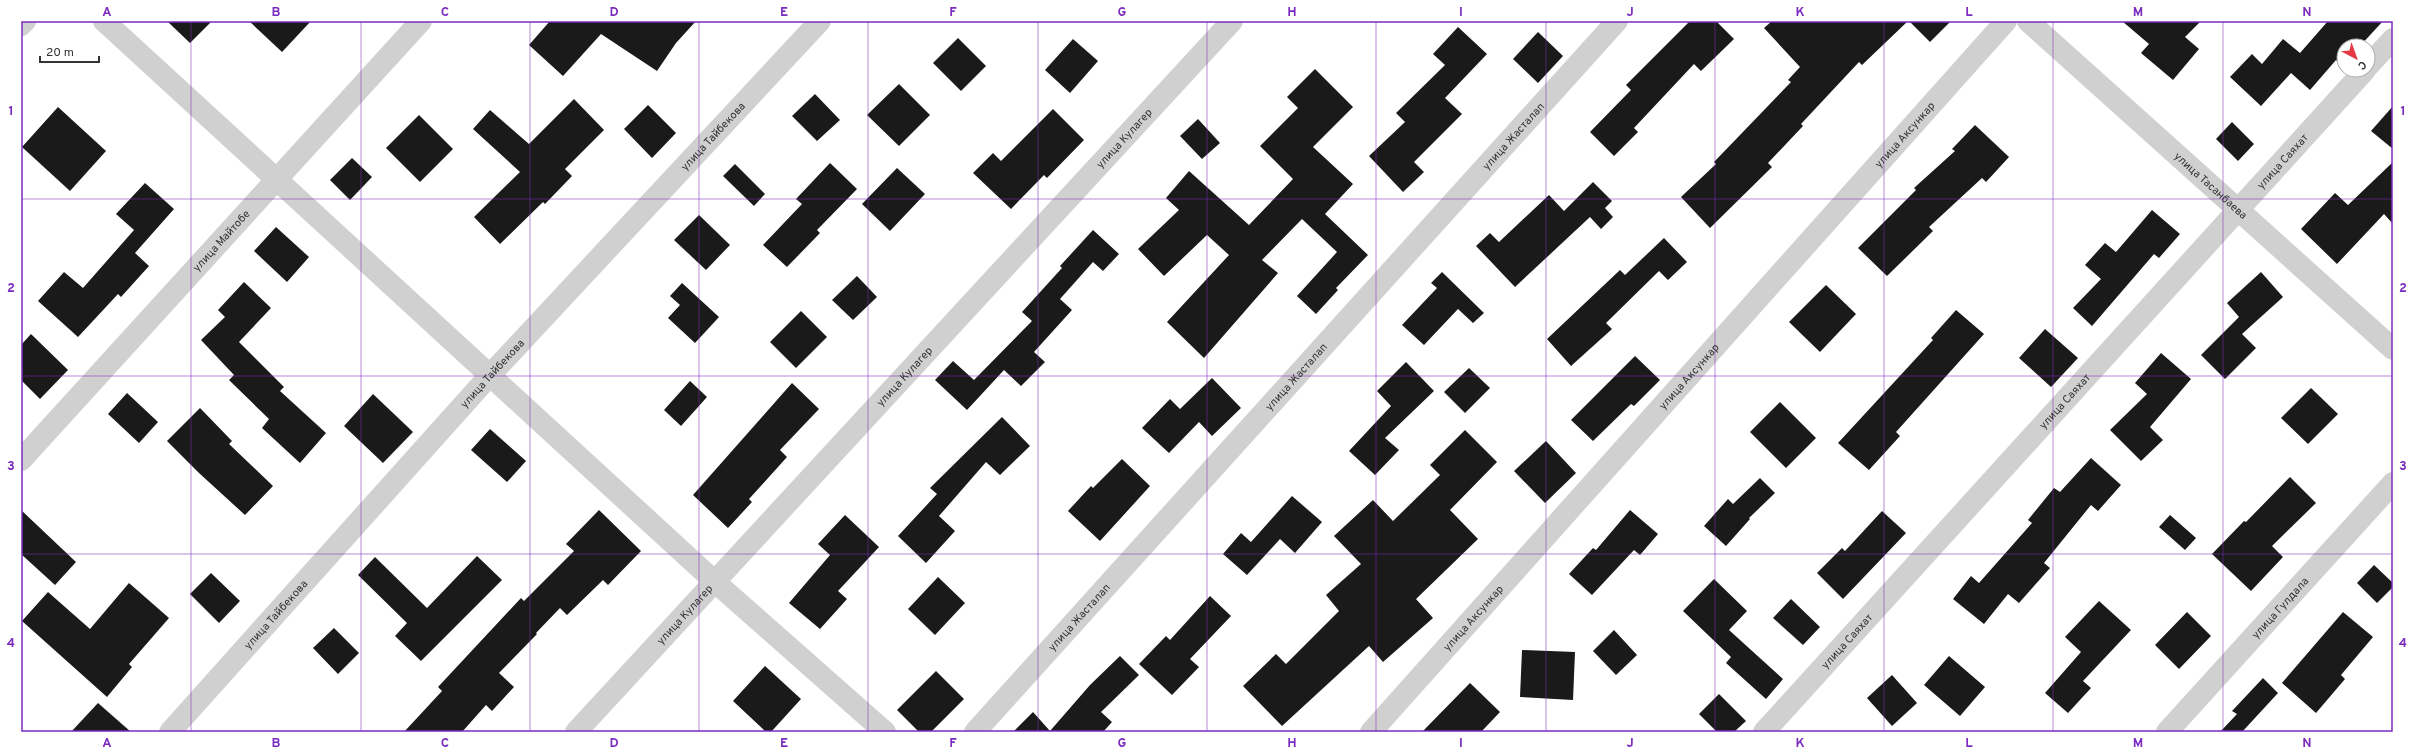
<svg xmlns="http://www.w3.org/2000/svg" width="2414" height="753" viewBox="0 0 2414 753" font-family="Overpass,sans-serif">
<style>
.building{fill:#1a1a1a}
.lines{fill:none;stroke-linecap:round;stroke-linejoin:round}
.minor{stroke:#d0d0d0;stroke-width:22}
.grid{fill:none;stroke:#7b2cbf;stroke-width:1;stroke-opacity:0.55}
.labels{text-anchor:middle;stroke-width:4;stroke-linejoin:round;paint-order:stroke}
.street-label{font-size:11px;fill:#333;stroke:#fff}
.neatline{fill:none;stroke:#7b2cbf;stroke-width:1.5}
.grid-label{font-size:13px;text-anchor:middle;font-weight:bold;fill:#7b2cbf}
</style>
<rect width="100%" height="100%" fill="#fff"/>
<g class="building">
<polygon points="167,21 212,21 190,43"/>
<polygon points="249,21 311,21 282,52"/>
<polygon points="550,21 696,21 676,43 657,71 601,34 563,76 529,45"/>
<polygon points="1690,21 1716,21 1734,39 1701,71 1694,64 1634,128 1638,132 1614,156 1590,132 1631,90 1626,85"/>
<polygon points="1772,21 1908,21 1862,65 1859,62 1801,124 1803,126 1768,163 1772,167 1710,228 1681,197 1716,164 1714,162 1791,82 1788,80 1800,67 1764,28"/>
<polygon points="1909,21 1951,21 1930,42"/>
<polygon points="2122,21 2201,21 2185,37 2199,49 2173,80 2141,53 2149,44"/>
<polygon points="2328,21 2383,21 2360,46 2344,46 2344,67 2336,60 2310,90 2291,73 2261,106 2230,77 2252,54 2262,64 2283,39 2300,53"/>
<polygon points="1458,27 1487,54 1445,98 1462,114 1414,162 1424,172 1403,192 1369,156 1405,122 1396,113 1445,65 1433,54"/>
<polygon points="1538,32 1563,56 1538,83 1513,59"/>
<polygon points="958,38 986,66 961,91 933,63"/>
<polygon points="1073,39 1098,61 1070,93 1045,70"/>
<polygon points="1315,69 1353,107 1313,147 1353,184 1325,214 1368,255 1336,288 1338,290 1316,314 1297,296 1337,252 1302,219 1262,260 1278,273 1204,358 1167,322 1229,255 1207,235 1164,276 1138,249 1179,210 1166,198 1189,171 1249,225 1293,179 1260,146 1298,108 1287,97"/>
<polygon points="899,84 930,115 899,146 867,115"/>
<polygon points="815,94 840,120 817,141 792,116"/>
<polygon points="574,99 604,130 565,169 572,176 545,204 543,202 500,244 474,217 520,172 473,129 490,110 529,144"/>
<polygon points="648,105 676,133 652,158 624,129"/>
<polygon points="2393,106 2393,149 2371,131"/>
<polygon points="58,107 106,151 70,191 22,147"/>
<polygon points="1053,109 1084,140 1047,178 1044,175 1011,209 973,173 993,153 1001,161"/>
<polygon points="419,115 453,149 420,182 386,148"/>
<polygon points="1198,119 1220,143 1202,159 1180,136"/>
<polygon points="2232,122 2254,144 2238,161 2216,139"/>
<polygon points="1975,125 2009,157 1986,182 1982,178 1929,227 1933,231 1887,276 1858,248 1916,190 1914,188 1955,151 1952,149"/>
<polygon points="352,158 372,177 350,200 330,180"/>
<polygon points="2393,162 2393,224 2384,214 2337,264 2301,229 2335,193 2348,205"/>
<polygon points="830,163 857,189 817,230 820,233 787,267 763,245 802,204 796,199"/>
<polygon points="735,164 765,194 754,206 723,176"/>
<polygon points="897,168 925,194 890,231 862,204"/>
<polygon points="1593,182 1612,201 1605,208 1613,217 1601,229 1590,217 1515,287 1476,246 1490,233 1499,242 1549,195 1564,211"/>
<polygon points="145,183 174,209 135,253 149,266 121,297 118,294 78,337 38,301 64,272 83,288 134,230 116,214"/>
<polygon points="2152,210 2180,234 2159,258 2154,254 2092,326 2073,308 2101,279 2085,265 2105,243 2116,252"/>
<polygon points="699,215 730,245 706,270 674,240"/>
<polygon points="276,227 309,257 287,282 254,251"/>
<polygon points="1093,230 1119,254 1103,271 1093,262 1060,299 1072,310 1034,352 1045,362 1021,386 1004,370 967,410 935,380 953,361 974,380 1032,321 1022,312 1062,268 1060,266"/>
<polygon points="1664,238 1687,262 1668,280 1659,271 1606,323 1612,329 1571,366 1547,339 1620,270 1625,275"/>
<polygon points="1442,272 1484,313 1473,323 1458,309 1424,345 1402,325 1437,288 1431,283"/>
<polygon points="2261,272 2283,297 2242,334 2256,348 2225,379 2201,355 2239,317 2227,303"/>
<polygon points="857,276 877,297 853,320 832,300"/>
<polygon points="244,282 271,308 239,342 284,387 280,391 326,433 300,463 262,428 269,419 229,380 234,375 201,340 225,317 218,310"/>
<polygon points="682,283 719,317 695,343 668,318 680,305 670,296"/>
<polygon points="1826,285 1856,314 1820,352 1789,322"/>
<polygon points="1956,310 1984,334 1896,432 1900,436 1869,470 1838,443 1933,340 1931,338"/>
<polygon points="801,311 827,337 796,368 770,342"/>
<polygon points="2045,329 2078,358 2051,387 2019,358"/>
<polygon points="31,334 68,370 40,399 21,380 21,345"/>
<polygon points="2161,353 2191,379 2150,427 2163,440 2141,461 2110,430 2147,394 2135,383"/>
<polygon points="1635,356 1660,380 1634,406 1631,404 1593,441 1571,420"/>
<polygon points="1406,362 1434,391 1385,438 1399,450 1375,475 1349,451 1391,406 1377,391"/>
<polygon points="1469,368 1490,388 1465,413 1444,392"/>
<polygon points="1212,378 1241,408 1212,436 1199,422 1169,453 1142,428 1170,399 1180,409"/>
<polygon points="690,381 707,397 681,426 664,410"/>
<polygon points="792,383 819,409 780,450 787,457 749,499 752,502 728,528 693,495"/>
<polygon points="2311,388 2338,414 2308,444 2281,418"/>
<polygon points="127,393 158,422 139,443 108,414"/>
<polygon points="373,394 413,432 383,463 344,426"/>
<polygon points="1780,402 1816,438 1786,468 1750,432"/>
<polygon points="200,408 232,441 229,444 273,486 245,515 199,473 167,441"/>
<polygon points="1002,417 1030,446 1000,475 986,462 939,516 955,531 926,563 898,536 937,494 930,488"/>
<polygon points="490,429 526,461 507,482 471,450"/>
<polygon points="1465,430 1497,462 1450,510 1478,539 1416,599 1433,618 1383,662 1369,646 1282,726 1243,686 1276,654 1286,664 1339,611 1326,595 1361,564 1334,536 1373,500 1393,521 1440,475 1430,465"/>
<polygon points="1546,441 1576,473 1545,503 1514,471"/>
<polygon points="2091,458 2121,485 2098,511 2091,505 2044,563 2050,568 2019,603 2008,594 1984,624 1953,599 1971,576 1979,583 2032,523 2028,520 2054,488 2060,492"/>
<polygon points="1122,459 1150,486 1100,541 1068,511 1091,486 1093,488"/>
<polygon points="2290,477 2316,503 2272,546 2283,557 2251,591 2212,554 2244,521 2246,522"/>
<polygon points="1760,478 1775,493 1749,518 1750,519 1726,546 1704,526 1728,499 1733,504"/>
<polygon points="1292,496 1322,522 1295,553 1280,539 1247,575 1223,554 1241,533 1251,542"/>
<polygon points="21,510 76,562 55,585 21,554"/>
<polygon points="599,510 641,551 608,585 603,580 567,615 560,608 536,633 537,634 499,673 514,687 492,711 486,705 462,732 404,732 442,691 438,687 521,598 524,601 574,551 566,544"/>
<polygon points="1630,510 1658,534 1640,555 1634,550 1592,595 1569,574 1593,548 1596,550"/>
<polygon points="1882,511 1906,533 1843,599 1817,573 1842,548 1845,551"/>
<polygon points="845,515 879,547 838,591 847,599 820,629 789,603 830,555 818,544"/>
<polygon points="2170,515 2196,538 2185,550 2159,527"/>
<polygon points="477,556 502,580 421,661 395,636 407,623 358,575 375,557 427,608"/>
<polygon points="2374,565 2393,583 2393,587 2377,603 2357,583"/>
<polygon points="211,573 240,601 219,623 190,594"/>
<polygon points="938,577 965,603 935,635 908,609"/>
<polygon points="1714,579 1747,611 1729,630 1783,679 1766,699 1726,663 1731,657 1683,611"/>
<polygon points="129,583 169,618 129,664 132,667 107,697 22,621 48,592 90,629"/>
<polygon points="1210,596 1231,616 1190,659 1199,667 1172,695 1139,664 1166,636 1170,640"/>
<polygon points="1791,599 1820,627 1803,645 1773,618"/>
<polygon points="2099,601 2131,630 2083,681 2091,688 2068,713 2045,693 2081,652 2065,637"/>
<polygon points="2187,612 2211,636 2179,669 2155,645"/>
<polygon points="2343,612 2373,637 2341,675 2345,679 2316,713 2282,683"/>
<polygon points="334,628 359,653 338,674 313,648"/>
<polygon points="1614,630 1637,655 1616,675 1593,651"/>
<polygon points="1522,650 1575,652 1573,700 1520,697"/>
<polygon points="1120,656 1139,675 1101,712 1112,722 1103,732 1013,732 1033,712 1050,731 1090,685"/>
<polygon points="1949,656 1985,687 1960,716 1924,685"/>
<polygon points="765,666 801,699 771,732 766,732 733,701"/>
<polygon points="936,671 964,699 931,732 919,732 897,710"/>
<polygon points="1892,675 1917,703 1892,726 1867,698"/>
<polygon points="2263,678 2278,693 2242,732 2220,732 2237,714 2232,711"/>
<polygon points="1470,683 1500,712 1481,732 1422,732"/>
<polygon points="1719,694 1746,721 1734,732 1717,732 1699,714"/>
<polygon points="98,703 131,732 71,732"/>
</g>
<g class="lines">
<g class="minor">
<polyline points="104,21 714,581 885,732"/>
<path id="s1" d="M 2028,21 L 2393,349"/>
<polyline points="21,25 25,21"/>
<polyline points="2368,66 2393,39"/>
<path id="s2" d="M 21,460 L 421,21"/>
<path id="s3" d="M 170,732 L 491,374 L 820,21"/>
<path id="s4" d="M 576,732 L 1232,21"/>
<path id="s5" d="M 975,732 L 1617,21"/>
<path id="s6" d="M 1371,732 L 2006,21"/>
<path id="s7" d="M 1764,732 L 2365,70"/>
<path id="s8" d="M 2167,732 L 2393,483"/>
</g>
</g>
<path class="grid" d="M 191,21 L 191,732M 361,21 L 361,732M 530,21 L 530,732M 699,21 L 699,732M 868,21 L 868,732M 1038,21 L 1038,732M 1207,21 L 1207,732M 1376,21 L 1376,732M 1546,21 L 1546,732M 1715,21 L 1715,732M 1884,21 L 1884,732M 2053,21 L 2053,732M 2223,21 L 2223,732M 21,199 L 2393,199M 21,376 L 2393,376M 21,554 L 2393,554"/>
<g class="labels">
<g class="street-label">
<text dy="4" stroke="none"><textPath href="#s6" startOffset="801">улица Аксункар</textPath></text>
<text dy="4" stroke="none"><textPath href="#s5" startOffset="803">улица Жасталап</textPath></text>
<text dy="4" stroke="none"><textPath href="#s3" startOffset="806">улица Тайбекова</textPath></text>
<text dy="4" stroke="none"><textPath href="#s4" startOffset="808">улица Кулагер</textPath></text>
<text dy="4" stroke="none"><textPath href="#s7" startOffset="771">улица Саяхат</textPath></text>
<text dy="4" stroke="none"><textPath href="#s1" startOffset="246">улица Тасанбаева</textPath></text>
<text dy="4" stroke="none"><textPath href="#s2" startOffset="297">улица Майтобе</textPath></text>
<text dy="4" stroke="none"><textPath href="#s3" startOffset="482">улица Тайбекова</textPath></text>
<text dy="4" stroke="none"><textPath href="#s4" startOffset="484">улица Кулагер</textPath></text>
<text dy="4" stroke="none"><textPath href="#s5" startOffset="479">улица Жасталап</textPath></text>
<text dy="4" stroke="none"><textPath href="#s6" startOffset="477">улица Аксункар</textPath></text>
<text dy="4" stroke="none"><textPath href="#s7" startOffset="447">улица Саяхат</textPath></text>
<text dy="4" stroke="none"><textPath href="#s8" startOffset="168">улица Гулдала</textPath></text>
<text dy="4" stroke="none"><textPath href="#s4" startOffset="160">улица Кулагер</textPath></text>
<text dy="4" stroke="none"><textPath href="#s3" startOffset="158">улица Тайбекова</textPath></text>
<text dy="4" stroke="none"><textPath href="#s5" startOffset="155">улица Жасталап</textPath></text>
<text dy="4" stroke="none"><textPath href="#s6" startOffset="153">улица Аксункар</textPath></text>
<text dy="4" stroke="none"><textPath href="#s7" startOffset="123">улица Саяхат</textPath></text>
</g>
</g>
<rect width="2414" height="753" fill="none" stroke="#ffffff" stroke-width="44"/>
<g transform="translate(2356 58) rotate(139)"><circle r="19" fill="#ffffff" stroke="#adadad"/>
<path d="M0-3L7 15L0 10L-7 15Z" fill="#e63946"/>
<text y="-6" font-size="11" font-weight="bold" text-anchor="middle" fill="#333333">С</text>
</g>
<path d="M40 56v6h59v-6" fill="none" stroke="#333333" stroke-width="2"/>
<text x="46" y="56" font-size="12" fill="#333333" stroke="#ffffff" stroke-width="3" paint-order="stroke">20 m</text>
<rect x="22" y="22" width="2370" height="709" class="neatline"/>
<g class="grid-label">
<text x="107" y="16">A</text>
<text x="276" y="16">B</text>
<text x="445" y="16">C</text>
<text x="614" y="16">D</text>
<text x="784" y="16">E</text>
<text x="953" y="16">F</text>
<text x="1122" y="16">G</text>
<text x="1292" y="16">H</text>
<text x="1461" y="16">I</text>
<text x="1630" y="16">J</text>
<text x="1800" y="16">K</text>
<text x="1969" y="16">L</text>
<text x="2138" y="16">M</text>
<text x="2307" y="16">N</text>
<text x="11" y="115">1</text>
<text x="2403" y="115">1</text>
<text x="11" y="292">2</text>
<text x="2403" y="292">2</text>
<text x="11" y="470">3</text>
<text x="2403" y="470">3</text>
<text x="11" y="647">4</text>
<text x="2403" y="647">4</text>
<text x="107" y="747">A</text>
<text x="276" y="747">B</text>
<text x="445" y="747">C</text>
<text x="614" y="747">D</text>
<text x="784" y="747">E</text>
<text x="953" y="747">F</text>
<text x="1122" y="747">G</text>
<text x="1292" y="747">H</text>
<text x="1461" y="747">I</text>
<text x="1630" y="747">J</text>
<text x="1800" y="747">K</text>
<text x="1969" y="747">L</text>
<text x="2138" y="747">M</text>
<text x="2307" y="747">N</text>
</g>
</svg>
